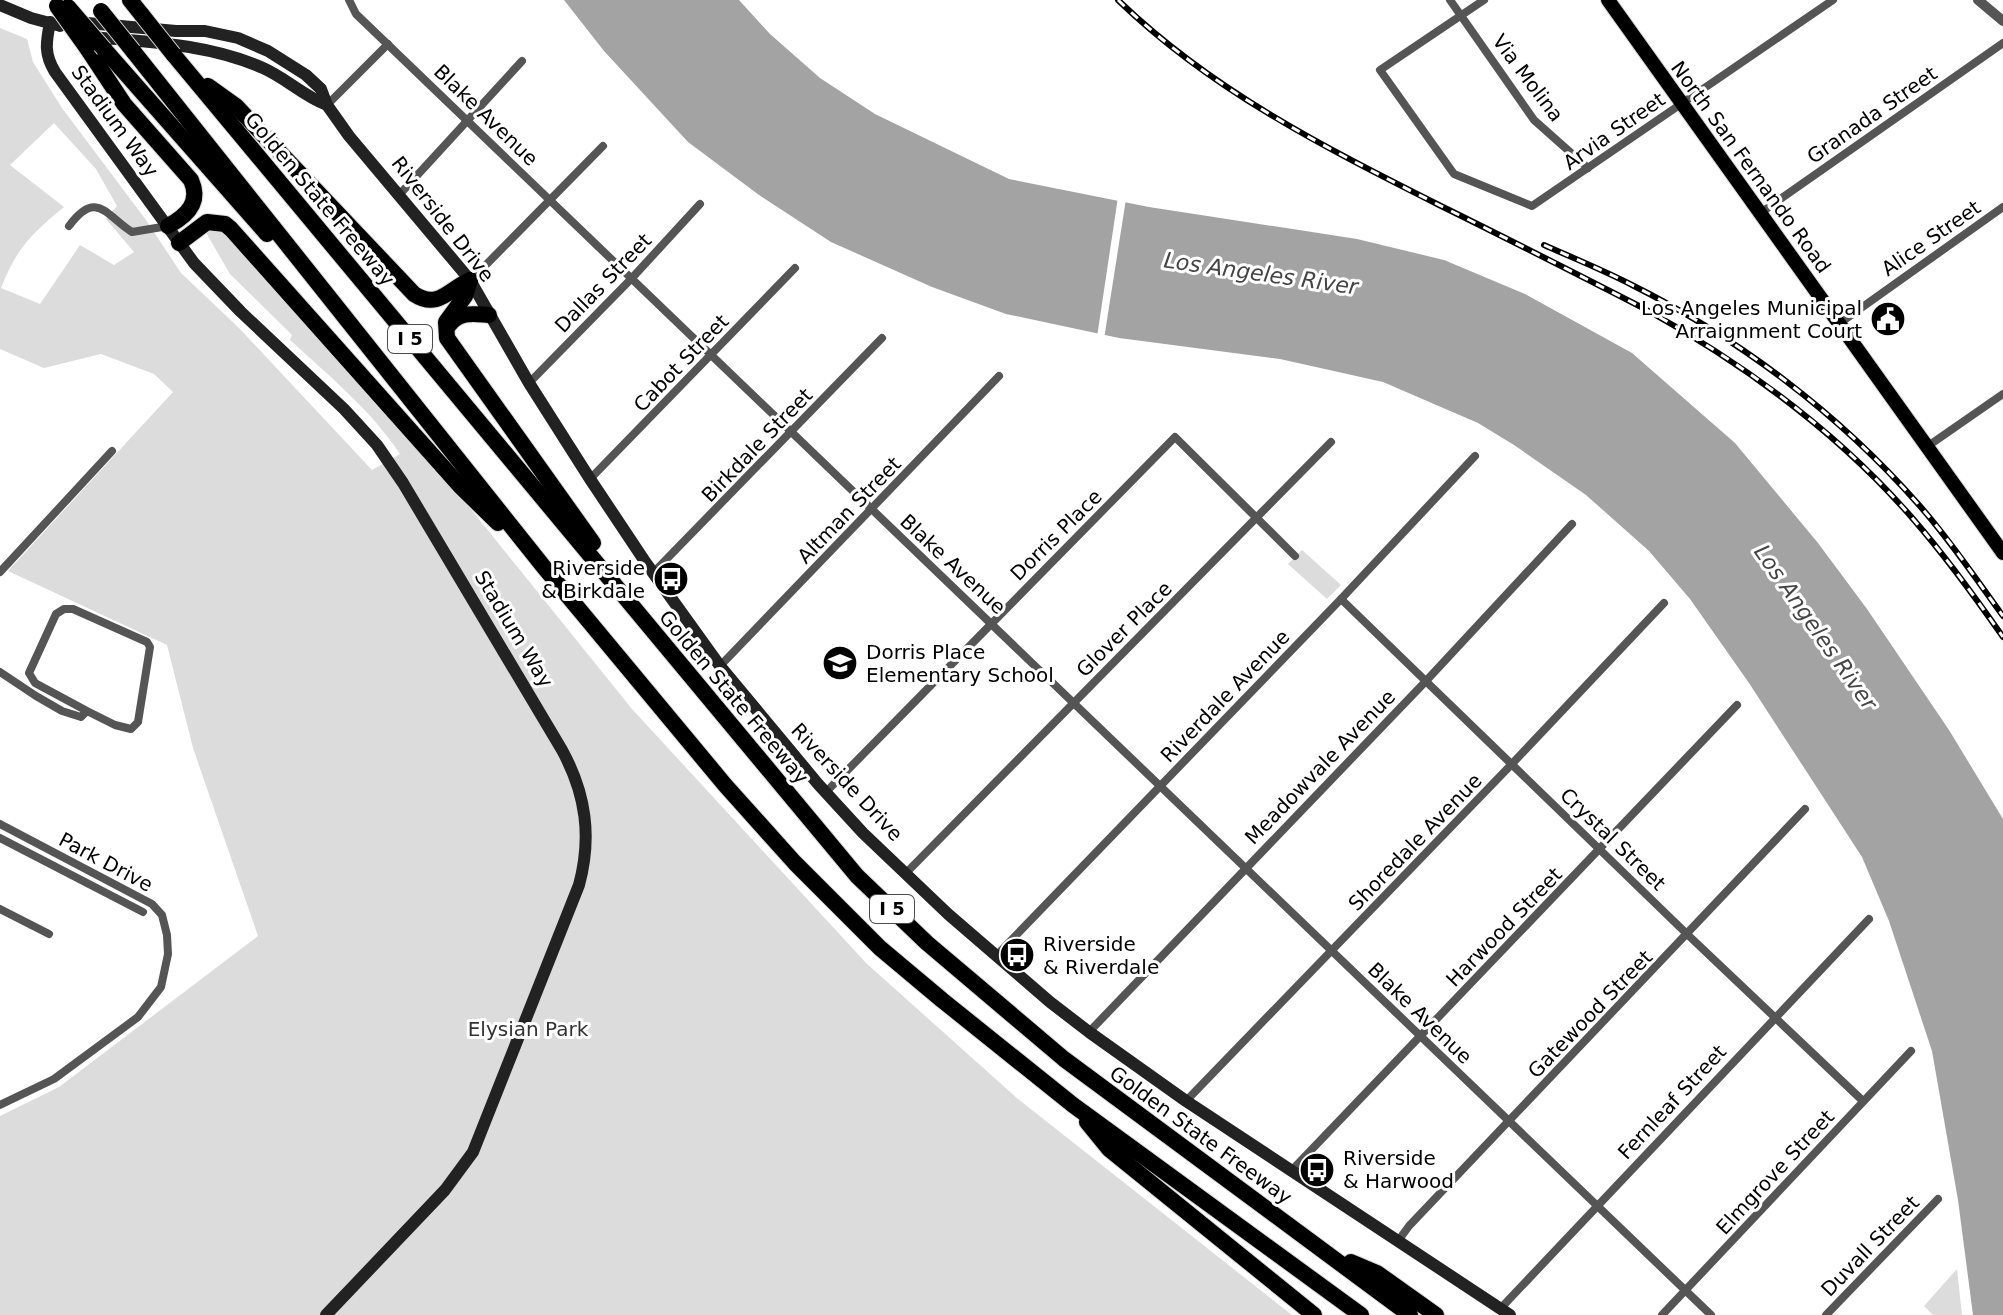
<svg xmlns="http://www.w3.org/2000/svg" width="2003" height="1315" viewBox="0 0 2003 1315" font-family="'DejaVu Sans',sans-serif">
<style>
.green{fill:#dcdcdc;fill-rule:evenodd}
.water{fill:#a3a3a3}
.pier{fill:#fff}
.lines{fill:none;stroke-linecap:round;stroke-linejoin:round}
.primary-casing{stroke:#dbdbdb;stroke-width:16}
.motorway-casing{stroke:#dbdbdb;stroke-width:18}
.minor{stroke:#555;stroke-width:8}
.tertiary{stroke:#555;stroke-width:10}
.secondary{stroke:#222;stroke-width:12}
.primary{stroke:#000;stroke-width:14}
.motorway{stroke:#000;stroke-width:16}
.rail-casing{stroke:#000;stroke-width:6}
.rail{stroke:#fff;stroke-width:3;stroke-dasharray:9;stroke-linecap:butt}
.motorway-bridge-casing{stroke:#dbdbdb;stroke-width:18;stroke-linecap:butt}
.motorway-bridge{stroke:#000;stroke-width:16}
.labels{text-anchor:middle;stroke-width:6;stroke-linejoin:round;paint-order:stroke}
.shield{fill:#fff;stroke:#4c4c4c;stroke-width:2}
.shield-label{font-size:18px;font-weight:bold;fill:#000}
.street-label{font-size:20px;fill:#000;stroke:#fff}
.poi-label{font-size:20px;fill:#000;stroke:#fff;text-anchor:start}
.park-label{font-size:20px;fill:#333;stroke:#fff}
.water-label{font-size:22px;font-style:italic;fill:#444;stroke:#fff}
</style>
<rect width="100%" height="100%" fill="#fff"/>
<g class="green">
<path d="M 0,28 L 27,39 L 33,62 L 62,108 L 146,220 L 181,273 L 238,327 L 372,470 L 400,454 C 371,410 328,375 290,340 L 292,335 L 230,274 L 205,231 L 210,229 L 222,231 L 445,477 L 632,709 L 866,963 L 1018,1099 L 1292,1315 L 0,1315 L 0,1116 L 59,1087 L 258,936 L 193,748 L 167,645 L 8,571 L 173,392 L 154,374 L 101,354 L 44,368 L 0,349 ZM 54,123 L 96,169 L 117,206 L 106,219 L 134,252 L 114,265 L 80,245 L 40,304 L 1,288 C 17,248 31,234 64,207 L 10,165 Z"/>
<polygon points="1302,550 1341,585 1327,599 1288,564"/>
<polygon points="1957,1269 1962,1315 1933,1315 1924,1306"/>
</g>
<polygon class="water" points="564,0 739,0 770,34 820,78 875,114 1009,179 1149,207 1357,239 1444,260 1525,294 1632,353 1735,443 1818,543 1867,609 1949,730 2003,819 2003,1315 1973,1315 1958,1200 1932,1051 1889,921 1862,857 1749,683 1690,599 1649,551 1586,495 1514,445 1478,423 1383,382 1280,359 1119,338 1006,314 932,287 831,242 759,195 688,142 604,51"/>
<polygon class="pier" points="1118,197 1126,199 1104,339 1097,337"/>
<g class="lines">
<defs>
<polyline id="primary" points="1608,0 2003,553"/>
<g id="motorway">
<polyline points="130,0 142,15"/>
<path d="M 87,48 L 124,104 L 191,180 C 201,202 187,216 168,226"/>
<polyline points="104,49 267,234"/>
<polyline points="133,51 543,566 725,785 795,863 880,948 942,1000 1073,1105 1361,1315"/>
<polyline points="173,54 857,876 927,943 1064,1059 1410,1315"/>
<path d="M 208,86 L 236,106 L 414,294 C 438,310 449,289 470,280"/>
<polyline points="179,243 207,222 225,224 231,229 460,486 498,523"/>
<polyline points="470,280 465,296 446,322 447,338 593,543"/>
<path d="M 449,325 C 460,311 473,314 489,315"/>
<polyline points="1087,1122 1109,1149 1314,1315"/>
<polyline points="1351,1262 1377,1273 1436,1315"/>
</g>
</defs>
<use href="#primary" class="primary-casing"/>
<use href="#motorway" class="motorway-casing"/>
<g class="minor">
<polyline points="349,0 356,14 1711,1315"/>
<polyline points="1450,0 1534,120 1588,168"/>
<polyline points="1484,0 1380,70 1454,174 1532,206 1833,0"/>
<polyline points="327,105 388,44"/>
<polyline points="400,194 522,61"/>
<polyline points="1759,214 2003,43"/>
<path d="M 69,226 C 97,188 107,217 132,232 L 168,226"/>
<polyline points="471,280 603,146"/>
<polyline points="1840,323 2003,207"/>
<polyline points="529,383 632,278 700,204"/>
<polyline points="1928,446 2003,394"/>
<polyline points="590,479 795,268"/>
<polyline points="0,572 112,451"/>
<polyline points="653,573 882,338"/>
<polyline points="1341,599 1688,935 1863,1101"/>
<polyline points="720,666 999,376"/>
<polyline points="0,672 36,696 62,711 81,717 87,711 115,725 131,729 138,722 150,647 147,642 73,609 64,609 56,614 29,673 35,683 87,711"/>
<polyline points="825,793 1175,437 1295,556"/>
<polyline points="0,824 152,904 162,915 167,935 168,954 161,987 138,1017 54,1079 0,1105"/>
<polyline points="0,838 143,912"/>
<polyline points="906,873 1331,442"/>
<polyline points="0,909 49,934"/>
<polyline points="996,956 1341,599 1475,456"/>
<polyline points="1089,1032 1426,681 1572,524"/>
<polyline points="1186,1101 1509,767 1664,603"/>
<polyline points="1293,1169 1737,705"/>
<polyline points="1398,1241 1409,1226 1805,809"/>
<polyline points="1500,1309 1869,919"/>
<polyline points="1662,1315 1911,1051"/>
<polyline points="1826,1315 1938,1199"/>
</g>
<polyline class="tertiary" points="1978,0 2003,21"/>
<g class="secondary">
<polyline points="0,5 31,18 57,25"/>
<path d="M 50,22 C 46,43 44,54 55,72 L 194,263 L 241,312 L 344,409 L 377,445 L 403,483 L 562,750 C 586,794 592,837 579,885 L 473,1152 L 445,1190 L 326,1315"/>
<polyline points="60,26 65,21 176,31 205,31 238,38 268,51 306,75 321,89 327,105 349,136 470,280 529,383 590,479 646,563 720,666 818,784 863,833 948,914 1050,1002 1089,1032 1186,1101 1510,1315"/>
<path d="M 91,37 C 149,42 209,44 263,68 C 286,78 303,96 327,105"/>
</g>
<use href="#primary" class="primary"/>
<use href="#motorway" class="motorway"/>
<defs>
<g id="rail">
<path d="M 1118,0 C 1211,90 1324,147 1439,205 C 1508,239 1577,274 1645,309 C 1746,365 1838,432 1914,520 C 1946,557 1975,597 2003,637"/>
<path d="M 1544,245 C 1573,258 1603,270 1632,285 C 1740,339 1839,414 1919,505 C 1950,540 1976,579 2003,616"/>
</g>
</defs>
<use href="#rail" class="rail-casing"/>
<use href="#rail" class="rail"/>
<defs>
<g id="motorway-bridge">
<polyline points="57,6 87,48"/>
<polyline points="68,7 104,49"/>
<polyline points="101,11 133,51"/>
<polyline points="142,15 173,54"/>
</g>
</defs>
<use href="#motorway-bridge" class="motorway-bridge-casing"/>
<use href="#motorway-bridge" class="motorway-bridge"/>
</g>
<defs>
<symbol id="civic-disc" viewBox="-11 -11 22 22"><circle r="9.5" fill="#000" stroke="#fff"/><path d="M-.6-6.5H3V-4.5H.6V-3L4-1V1h2V6H-6V1h2V-1L-.6-3ZM-1.2 2.5V6h2.4V2.5Z" fill="#fff"/></symbol>
<symbol id="bus-disc" viewBox="-11 -11 22 22"><circle r="9.5" fill="#000" stroke="#fff"/><path d="M-5-6H5V4H4V6H2V4H-2V6H-4V4H-5ZM-3.5-4V0h7V-4ZM-3.5 1.2v1.5H-2V1.2ZM2 1.2v1.5H3.5V1.2Z" fill="#fff"/></symbol>
<symbol id="school-disc" viewBox="-11 -11 22 22"><circle r="9.5" fill="#000" stroke="#fff"/><path d="M0-5L7-2L0 1L-7-2ZM-4 1L0 2.5L4 1V4Q0 6-4 4Z" fill="#fff"/></symbol>
</defs>
<g fill-rule="evenodd">
<use href="#civic-disc" x="1868" y="299" width="40" height="40"/>
<use href="#bus-disc" x="651" y="559" width="40" height="40"/>
<use href="#school-disc" x="820" y="643" width="40" height="40"/>
<use href="#bus-disc" x="997" y="935" width="40" height="40"/>
<use href="#bus-disc" x="1297" y="1150" width="40" height="40"/>
</g>
<g class="labels">
<g class="shield">
<rect x="388" y="325" width="44" height="28" rx="6"/>
<rect x="870" y="895" width="44" height="28" rx="6"/>
</g>
<g class="shield-label">
<text x="410" y="345">I 5</text>
<text x="892" y="915">I 5</text>
</g>
<g class="street-label">
<text transform="translate(1528 78) rotate(53)" y="7">Via Molina</text>
<text transform="translate(486 115) rotate(44)" y="7">Blake Avenue</text>
<text transform="translate(1872 115) rotate(-35)" y="7">Granada Street</text>
<text transform="translate(115 121) rotate(54)" y="7">Stadium Way</text>
<text transform="translate(1614 131) rotate(-35)" y="7">Arvia Street</text>
<text transform="translate(1751 167) rotate(54)" y="7">North San Fernando Road</text>
<text transform="translate(320 199) rotate(50)" y="7">Golden State Freeway</text>
<text transform="translate(443 219) rotate(52)" y="7">Riverside Drive</text>
<text transform="translate(1931 238) rotate(-35)" y="7">Alice Street</text>
<text transform="translate(603 283) rotate(-46)" y="7">Dallas Street</text>
<text transform="translate(681 363) rotate(-46)" y="7">Cabot Street</text>
<text transform="translate(757 445) rotate(-46)" y="7">Birkdale Street</text>
<text transform="translate(849 510) rotate(-46)" y="7">Altman Street</text>
<text transform="translate(1056 535) rotate(-45)" y="7">Dorris Place</text>
<text transform="translate(953 564) rotate(43)" y="7">Blake Avenue</text>
<text transform="translate(514 629) rotate(59)" y="7">Stadium Way</text>
<text transform="translate(1124 629) rotate(-45)" y="7">Glover Place</text>
<text transform="translate(1225 696) rotate(-46)" y="7">Riverdale Avenue</text>
<text transform="translate(734 697) rotate(50)" y="7">Golden State Freeway</text>
<text transform="translate(1320 767) rotate(-46)" y="7">Meadowvale Avenue</text>
<text transform="translate(847 782) rotate(47)" y="7">Riverside Drive</text>
<text transform="translate(1613 839) rotate(44)" y="7">Crystal Street</text>
<text transform="translate(1415 842) rotate(-46)" y="7">Shoredale Avenue</text>
<text transform="translate(106 862) rotate(28)" y="7">Park Drive</text>
<text transform="translate(1504 927) rotate(-46)" y="7">Harwood Street</text>
<text transform="translate(1420 1013) rotate(44)" y="7">Blake Avenue</text>
<text transform="translate(1590 1014) rotate(-46)" y="7">Gatewood Street</text>
<text transform="translate(1672 1102) rotate(-47)" y="7">Fernleaf Street</text>
<text transform="translate(1201 1135) rotate(36)" y="7">Golden State Freeway</text>
<text transform="translate(1775 1172) rotate(-47)" y="7">Elmgrove Street</text>
<text transform="translate(1870 1246) rotate(-46)" y="7">Duvall Street</text>
</g>
<g class="poi-label">
<text x="1862" y="315" text-anchor="end">Los Angeles Municipal<tspan x="1862" dy="23">Arraignment Court</tspan></text>
<text x="645" y="575" text-anchor="end">Riverside<tspan x="645" dy="23">&amp; Birkdale</tspan></text>
<text x="866" y="659">Dorris Place<tspan x="866" dy="23">Elementary School</tspan></text>
<text x="1043" y="951">Riverside<tspan x="1043" dy="23">&amp; Riverdale</tspan></text>
<text x="1343" y="1165">Riverside<tspan x="1343" dy="23">&amp; Harwood</tspan></text>
</g>
<g class="park-label">
<text x="528" y="1036">Elysian Park</text>
</g>
<g class="water-label">
<text transform="translate(1261 273) rotate(8)" y="8">Los Angeles River</text>
<text transform="translate(1816 627) rotate(55)" y="8">Los Angeles River</text>
</g>
</g>
</svg>
